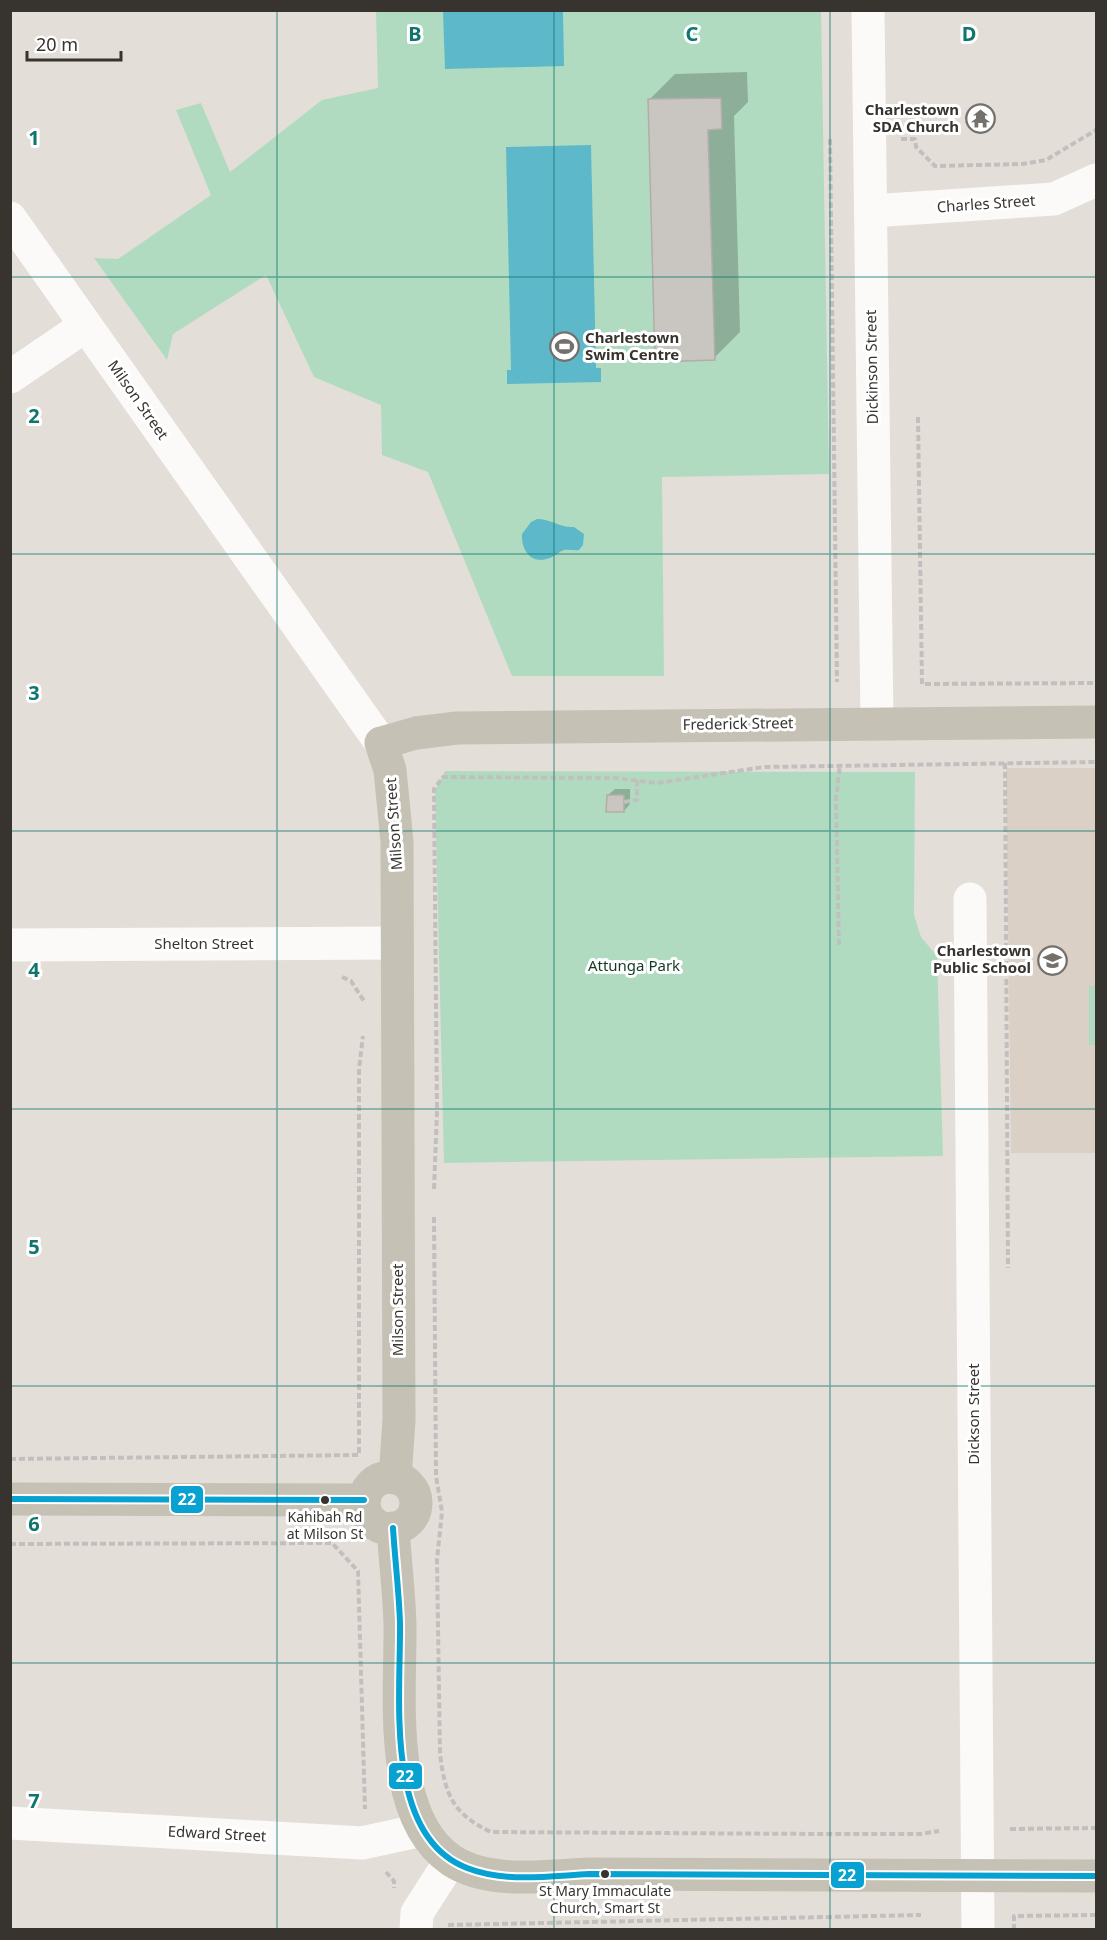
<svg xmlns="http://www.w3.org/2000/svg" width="1107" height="1940" viewBox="0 0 1107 1940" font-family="'Noto Sans',sans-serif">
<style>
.built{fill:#dbd0c6}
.green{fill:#b1dbc0}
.water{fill:#5db8c9}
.shadow{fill:#0003}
.building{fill:#c9c5c1;stroke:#b1ada9;stroke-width:1.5}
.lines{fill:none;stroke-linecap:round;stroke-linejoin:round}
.path{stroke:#c2c0bf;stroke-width:4;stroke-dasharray:6 3;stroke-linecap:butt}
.minor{stroke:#fbfaf9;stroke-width:33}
.major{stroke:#c5c1b5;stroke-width:33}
.bus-1-casing{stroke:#fff;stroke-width:10}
.bus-1{stroke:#08a2d2;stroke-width:6}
.grid{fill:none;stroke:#0f766e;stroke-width:1.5;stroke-opacity:0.55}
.bus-dot{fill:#373430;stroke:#fff;stroke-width:2}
.labels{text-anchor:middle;stroke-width:6;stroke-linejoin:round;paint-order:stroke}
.bus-label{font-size:14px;fill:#373430;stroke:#fff}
.poi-label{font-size:15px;font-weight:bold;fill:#373430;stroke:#fff;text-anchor:end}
.street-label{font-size:15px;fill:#373430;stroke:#fff}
.park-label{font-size:15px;fill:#133925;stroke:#fff}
.grid-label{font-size:20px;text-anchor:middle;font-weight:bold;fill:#0f766e;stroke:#fff;stroke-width:6;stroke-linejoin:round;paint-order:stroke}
.line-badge{stroke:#fff;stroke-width:2}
.badge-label{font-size:16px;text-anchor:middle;font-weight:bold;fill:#fff}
</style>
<rect width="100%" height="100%" fill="#e4ded9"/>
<polygon class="built" points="1006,768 1096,768 1096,1153 1011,1153"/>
<g class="green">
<polygon points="376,11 821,11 829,474 662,477 664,676 512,676 428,472 382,455 381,405 314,377 266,275 173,334 167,360 94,258 118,259 211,195 176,110 201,103 230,172 322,100 378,88"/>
<polygon points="445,771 915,772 914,915 921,937 937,956 943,1156 444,1163 435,790"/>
<rect x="1089" y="986" width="7" height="59"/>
</g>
<g class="water">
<polygon points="443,11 563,11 564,66 445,69"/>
<polygon points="591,145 596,368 601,368 601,382 507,384 507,370 511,370 506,147"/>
<path d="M 537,519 C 551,519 560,528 574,527 L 584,534 L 583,545 L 579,550 C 574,551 569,549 564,550 C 560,551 556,555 552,557 C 533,566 521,552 522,534 L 531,522 Z"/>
</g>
<g class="shadow">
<polygon points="747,72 748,102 734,116 740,332 714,358 649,100 675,74"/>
<polygon points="615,789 630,789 630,804 624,811 608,795"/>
</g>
<g class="building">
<polygon points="721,98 722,129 708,130 715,360 655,362 648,99"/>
<polygon points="607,795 624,795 624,812 606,812"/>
</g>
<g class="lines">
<g class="path">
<polyline points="830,139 837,682"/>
<polyline points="901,139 915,139 916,147 935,166 1022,164 1046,160 1096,130"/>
<polyline points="918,417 922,684 1096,683"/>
<polyline points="1005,763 1008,1268"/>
<polyline points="624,802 637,800 637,780"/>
<polyline points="839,945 836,799 840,765"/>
<polyline points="342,977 351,981 364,1001"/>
<polyline points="434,1189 437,1111 434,789 443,777 615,778 657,783 764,767 1096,762"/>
<path d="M 434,1217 L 436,1476 L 442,1512 L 437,1560 L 440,1754 C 445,1795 453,1814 491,1832 L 821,1834 L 920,1834 L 939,1831"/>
<polyline points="10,1459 359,1455 359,1069 363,1036"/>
<polyline points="10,1544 332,1543 358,1571 365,1809"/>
<polyline points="1010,1829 1096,1828"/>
<polyline points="386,1872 394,1881 394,1888"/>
<polyline points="448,1925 921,1915"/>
<polyline points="1014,1930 1014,1916 1096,1915"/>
</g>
<g class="minor">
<polyline points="868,10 877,723"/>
<polyline points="871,211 1054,199 1096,180"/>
<polyline points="10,218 381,743"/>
<polyline points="10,377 85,326"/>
<polyline points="970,899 978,1930"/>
<polyline points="10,945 397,943"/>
<polyline points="10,1823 362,1843 422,1830"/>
<polyline points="416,1930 417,1913 451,1860"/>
</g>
<g class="major">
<circle cx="390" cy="1503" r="26"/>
<polyline points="395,1478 399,1420 397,842 390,770 381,743 416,733 457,728 1096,722"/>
<polyline points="10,1499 364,1500"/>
<path d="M 393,1528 C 395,1560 399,1592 400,1624 C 401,1692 386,1816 451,1860 C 488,1885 547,1876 589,1874 L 1096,1876"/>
</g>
<defs>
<g id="bus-1">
<polyline points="10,1499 364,1500"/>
<path d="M 393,1528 C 395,1560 399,1592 400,1623 C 401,1695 383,1836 467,1868 C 505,1883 549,1876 589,1874 L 1096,1876"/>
</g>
</defs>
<use href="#bus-1" class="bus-1-casing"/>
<use href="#bus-1" class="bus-1"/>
</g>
<path class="grid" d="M 277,10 L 277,1930M 554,10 L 554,1930M 830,10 L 830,1930M 10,277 L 1096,277M 10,554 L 1096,554M 10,831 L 1096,831M 10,1109 L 1096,1109M 10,1386 L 1096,1386M 10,1663 L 1096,1663"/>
<defs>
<symbol id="temple-ring" viewBox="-11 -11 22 22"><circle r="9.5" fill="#fff" stroke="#74706b" stroke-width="1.5"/><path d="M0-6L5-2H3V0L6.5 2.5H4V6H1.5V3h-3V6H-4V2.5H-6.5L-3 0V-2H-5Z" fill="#74706b"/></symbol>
<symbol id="stadium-ring" viewBox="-11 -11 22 22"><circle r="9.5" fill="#fff" stroke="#74706b" stroke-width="1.5"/><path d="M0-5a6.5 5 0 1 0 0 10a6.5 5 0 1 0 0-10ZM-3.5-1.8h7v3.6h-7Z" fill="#74706b"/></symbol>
<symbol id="school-ring" viewBox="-11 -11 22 22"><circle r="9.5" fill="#fff" stroke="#74706b" stroke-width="1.5"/><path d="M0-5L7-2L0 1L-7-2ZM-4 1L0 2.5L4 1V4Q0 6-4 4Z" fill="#74706b"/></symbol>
</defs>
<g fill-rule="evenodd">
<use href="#temple-ring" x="964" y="102" width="33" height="33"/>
<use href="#stadium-ring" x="548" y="330" width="33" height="33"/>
<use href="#school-ring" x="1036" y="944" width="33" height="33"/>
</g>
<g class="bus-dot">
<circle cx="325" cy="1500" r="5"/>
<circle cx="605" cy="1874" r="5"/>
</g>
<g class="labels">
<g class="bus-label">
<text x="325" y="1522">Kahibah Rd<tspan x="325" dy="17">at Milson St</tspan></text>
<text x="605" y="1896">St Mary Immaculate<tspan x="605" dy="17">Church, Smart St</tspan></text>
</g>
<g class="poi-label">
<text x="959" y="115">Charlestown<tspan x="959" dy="17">SDA Church</tspan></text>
<text x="585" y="343" text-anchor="start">Charlestown<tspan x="585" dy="17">Swim Centre</tspan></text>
<text x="1031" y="956">Charlestown<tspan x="1031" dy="17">Public School</tspan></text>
</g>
<g class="street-label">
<text transform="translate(986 204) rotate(-4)" y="5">Charles Street</text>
<text transform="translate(872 367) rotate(-91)" y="5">Dickinson Street</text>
<text transform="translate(138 400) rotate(55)" y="5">Milson Street</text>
<text transform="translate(738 724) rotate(-1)" y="5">Frederick Street</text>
<text transform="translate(394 824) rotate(-94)" y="5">Milson Street</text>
<text x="204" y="949">Shelton Street</text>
<text transform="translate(398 1310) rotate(-90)" y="5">Milson Street</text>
<text transform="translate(974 1414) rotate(-90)" y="5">Dickson Street</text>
<text transform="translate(217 1834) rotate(3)" y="5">Edward Street</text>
</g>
<g class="park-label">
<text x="634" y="971">Attunga Park</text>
</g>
</g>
<g class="grid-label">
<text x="415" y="41">B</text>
<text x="692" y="41">C</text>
<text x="969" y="41">D</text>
<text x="34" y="145">1</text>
<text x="34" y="423">2</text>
<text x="34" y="700">3</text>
<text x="34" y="977">4</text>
<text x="34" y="1254">5</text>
<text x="34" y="1531">6</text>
<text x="34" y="1808">7</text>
</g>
<g class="line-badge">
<rect x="170" y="1485" width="34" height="29" rx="6" fill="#08a2d2"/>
<rect x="388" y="1762" width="35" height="28" rx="6" fill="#08a2d2"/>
<rect x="830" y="1861" width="35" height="28" rx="6" fill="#08a2d2"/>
</g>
<g class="badge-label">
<text x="187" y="1505">22</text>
<text x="405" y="1782">22</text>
<text x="847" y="1881">22</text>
</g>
<rect width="1107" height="1940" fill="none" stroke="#373430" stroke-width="24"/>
<path d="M27 51v9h94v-9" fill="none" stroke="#373430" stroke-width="3"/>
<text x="36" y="51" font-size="18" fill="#373430" stroke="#ffffff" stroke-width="4.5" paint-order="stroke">20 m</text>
</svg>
